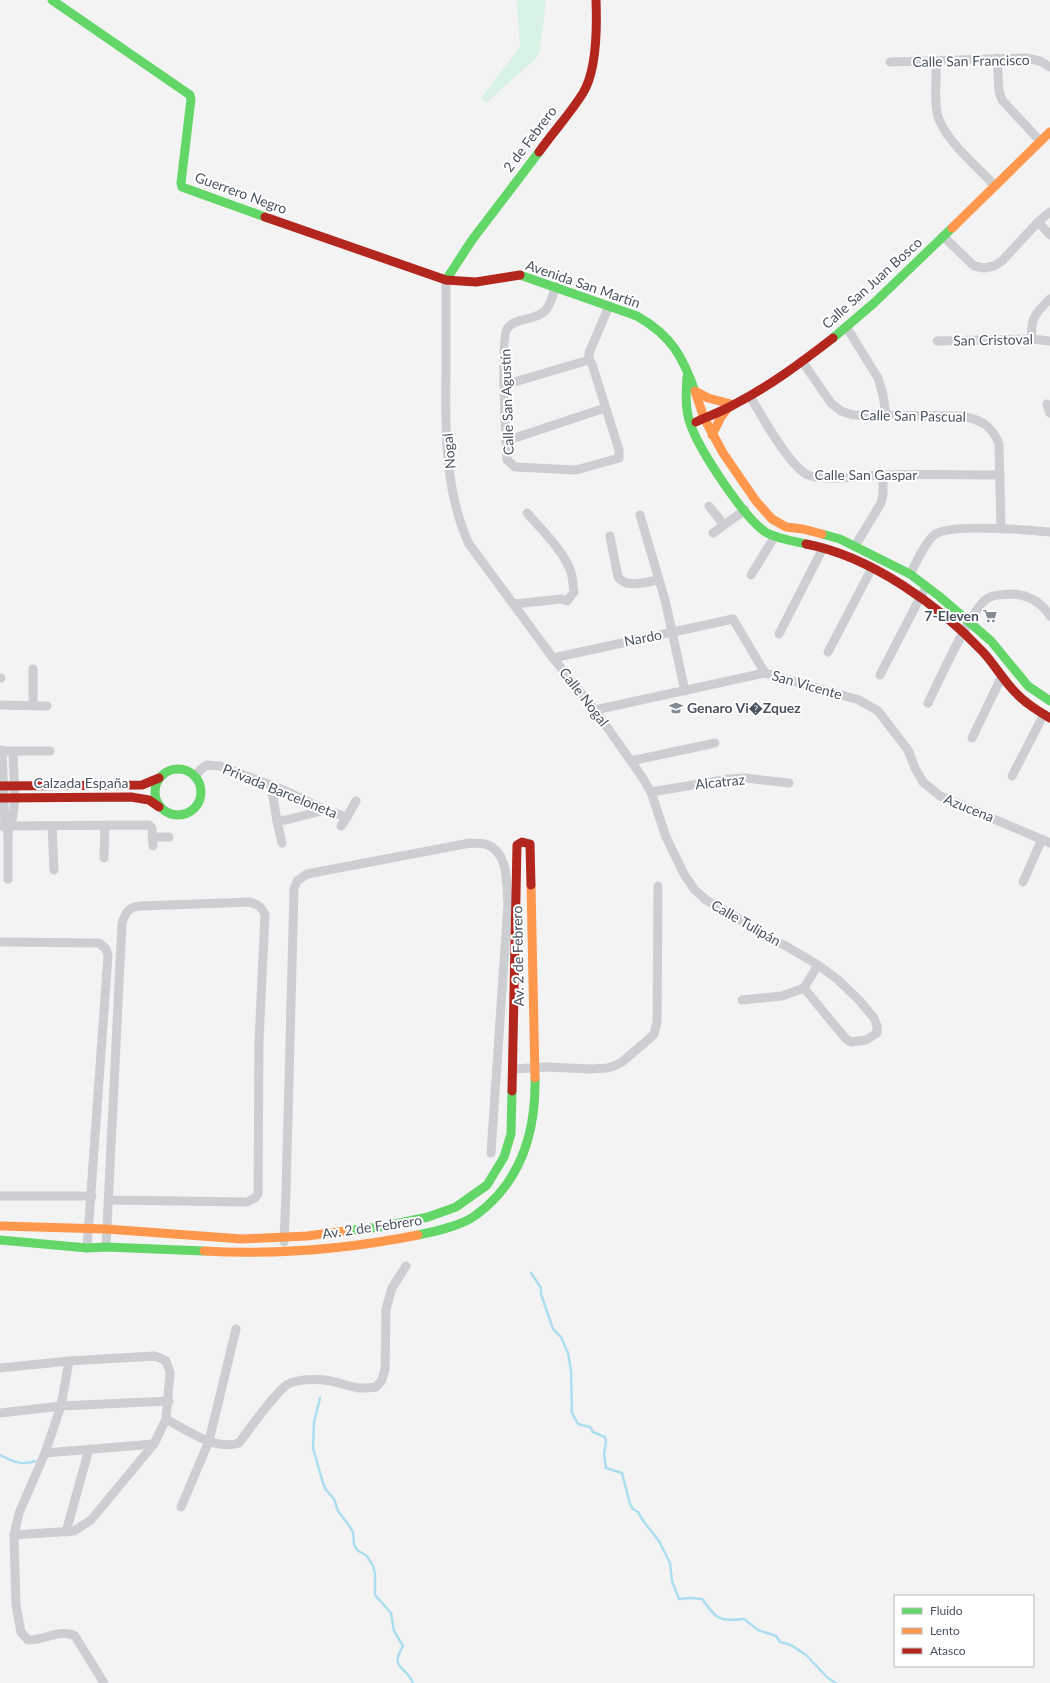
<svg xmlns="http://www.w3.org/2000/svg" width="1050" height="1683" viewBox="0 0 1050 1683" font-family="Lato,sans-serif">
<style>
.green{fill:#d8f2e4}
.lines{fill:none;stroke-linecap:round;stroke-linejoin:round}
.stream{stroke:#acdef0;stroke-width:2.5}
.street{stroke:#cdced1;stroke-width:9}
.fast{stroke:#63d668;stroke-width:9}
.slow{stroke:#ff974d;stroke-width:9}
.jam{stroke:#b3261e;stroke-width:9}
.labels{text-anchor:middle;stroke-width:4;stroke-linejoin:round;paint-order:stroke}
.street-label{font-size:14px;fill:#495460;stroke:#fff}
.poi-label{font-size:14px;font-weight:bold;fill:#495460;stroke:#fff;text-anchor:end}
</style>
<rect width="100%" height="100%" fill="#f3f3f3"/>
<polygon class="green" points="517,0 546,0 540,50 536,58 486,103 481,98 520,47"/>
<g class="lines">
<g class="stream">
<path d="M 531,1273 L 541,1288 L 541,1294 L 553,1329 L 561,1337 L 568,1353 L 571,1371 L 572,1413 L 578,1424 L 590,1427 L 593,1432 L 605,1437 L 606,1442 L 604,1454 L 606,1468 L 622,1473 L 630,1504 L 633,1509 L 638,1512 L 644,1522 L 659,1541 L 670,1563 L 672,1581 L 679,1599 L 690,1598 L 702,1599 C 717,1619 718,1622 744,1619 L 758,1630 L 776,1636 L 780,1642 L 791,1645 L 806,1655 L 828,1678 L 836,1683"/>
<path d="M 320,1398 L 314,1422 L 313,1448 L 323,1483 L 326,1490 L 334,1499 L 338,1511 L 350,1527 L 353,1532 L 354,1544 L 357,1550 L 367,1556 L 373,1566 L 375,1573 L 375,1595 L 391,1613 L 394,1631 L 403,1646 C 389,1670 406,1665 413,1683"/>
<path d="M 0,1455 C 12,1461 22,1466 35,1461"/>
</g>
<g class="street">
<polyline points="997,58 999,91 1002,100 1040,141"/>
<path d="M 936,60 C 937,77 934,96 937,113 C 943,139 976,165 994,185"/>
<polyline points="890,62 1026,58 1040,61 1050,67"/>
<polyline points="1038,222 1050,235"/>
<polyline points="943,236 974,266 984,268 994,266 1002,261 1038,222 1050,212"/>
<path d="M 446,280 C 446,311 446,343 446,374 C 445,430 445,492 469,544 L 553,658 L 595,710 L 642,777 L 651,792 L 666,837 L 684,874 L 694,889 L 706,900 L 736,917 L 761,934 L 786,946 L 818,965 L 837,979 L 859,1000 L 874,1018 L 877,1026 L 877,1033 L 866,1040 L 851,1042 L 845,1038 L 804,988"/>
<path d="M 556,286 C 553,294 551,305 545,311 C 535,321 515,317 507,329 C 500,339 506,441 507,460 L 515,467 L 576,470 L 619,458 L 619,450 L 592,364 L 589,360"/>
<polyline points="847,328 878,378 883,395 886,415"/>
<path d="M 1032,339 C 1030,318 1036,313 1050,299"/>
<polyline points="937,341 1032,339 1050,341"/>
<polyline points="589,360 589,353 609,306"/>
<path d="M 802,361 L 831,403 L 841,411 L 853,415 L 960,416 C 980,419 992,425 999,444 L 1001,529"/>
<polyline points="504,385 589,360"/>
<path d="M 750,396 C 761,415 788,464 806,474 C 821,483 866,475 884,475 C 923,474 961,475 1000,475"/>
<polyline points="1047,404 1050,413"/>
<polyline points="506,441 605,408"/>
<polyline points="709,506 724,525"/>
<polyline points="640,515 665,600 685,691"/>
<polyline points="713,533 745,510"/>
<path d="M 610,536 L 618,577 C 627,589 645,582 658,580"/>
<polyline points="855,546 881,503 883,494 883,475"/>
<path d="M 910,574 C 917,562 923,545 934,535 C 949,523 1028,530 1050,532"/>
<polyline points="751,575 775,536"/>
<path d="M 514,604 L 561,599 L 567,601 L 574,592 C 573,587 573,581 572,576 C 567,554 542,530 527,513"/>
<polyline points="779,634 823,548"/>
<polyline points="828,652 872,568"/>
<polyline points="553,658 733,619 765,673"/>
<polyline points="880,675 923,592"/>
<polyline points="0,678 1,678"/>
<path d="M 928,703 C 938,683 972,606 988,598 C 995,594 1007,594 1015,594 C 1030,596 1042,603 1050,616"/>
<polyline points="0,705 47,706"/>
<polyline points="33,705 33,669"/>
<polyline points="595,710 765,673 859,700 878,711 908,750 915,768 923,782 940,796 1050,843"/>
<polyline points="972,738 1002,676"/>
<polyline points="2,750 5,826 8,832 8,879"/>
<polyline points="7,751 50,751"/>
<polyline points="631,761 715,743"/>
<polyline points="1012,776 1044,714"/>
<polyline points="195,777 200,770 207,765 220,766 286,791 325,810 347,817 356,801"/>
<polyline points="271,785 277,821 286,820 325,810"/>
<polyline points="651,792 729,779 745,778 789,783"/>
<polyline points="277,821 282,843"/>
<polyline points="0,826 149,825 152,828 153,846"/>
<polyline points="52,826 54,870"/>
<polyline points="341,826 347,817"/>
<path d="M 8,831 C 19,811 13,773 13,751"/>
<polyline points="152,837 169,837"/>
<polyline points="104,858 105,825"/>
<polyline points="1023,882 1042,839"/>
<polyline points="0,942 99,943 106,949 108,955 87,1248"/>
<polyline points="742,1000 782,996 804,988 818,965"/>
<polyline points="513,1069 546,1067 591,1069 607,1068 614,1066 622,1062 649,1039 654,1034 657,1022 658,886"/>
<polyline points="0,1196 92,1196"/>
<path d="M 284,1242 L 286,1193 L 294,889 L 297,881 L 307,874 L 470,843 C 475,843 483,843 488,845 C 509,854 506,883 508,903 L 491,1153"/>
<path d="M 106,1247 L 122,923 C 126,912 128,907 141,906 L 250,902 C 259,905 262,907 265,915 L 259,1041 L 258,1194 L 255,1198 L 247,1202 L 109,1200"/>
<path d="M 69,1361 L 61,1406 L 45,1453 L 19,1513 L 14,1535 L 16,1605 L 21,1632 L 28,1640 C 43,1641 61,1628 75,1636 L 104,1683"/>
<polyline points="0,1368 69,1361 154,1356 160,1358 166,1361 170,1372 166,1419 154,1444 91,1520 74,1531 14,1535"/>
<polyline points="0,1413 61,1406 169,1401"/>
<path d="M 166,1419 C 187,1430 215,1451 239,1443 C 249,1430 276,1391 288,1384 C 299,1379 313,1379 325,1380 C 346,1383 352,1391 376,1387 L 382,1380 L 385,1369 L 386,1309 L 392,1288 L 406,1266"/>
<polyline points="45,1453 154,1444"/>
<polyline points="181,1507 209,1441 236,1329"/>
<polyline points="66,1532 89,1449"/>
</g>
<g class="fast">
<polyline points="52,0 190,95 191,99 181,183 182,187 265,217"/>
<path d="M 520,275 L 637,316 C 672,336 683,357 696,394"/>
<polyline points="446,280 472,240 539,152"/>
<polyline points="833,338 874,303 952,228"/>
<path d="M 687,377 C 686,392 685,408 690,423 C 698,448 745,520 767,533 C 779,539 793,541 806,544"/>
<polyline points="822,534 840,539 910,574 939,596 991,641 1028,686 1050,701"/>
<circle cx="178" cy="792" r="23"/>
<polyline points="346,1231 380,1227 428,1217 456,1207 487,1185 504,1157 511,1134 512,1091"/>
<path d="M 418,1235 C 434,1232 463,1225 476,1215 C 521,1182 536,1131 535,1078"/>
<polyline points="0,1240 87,1248 106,1247 204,1251"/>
</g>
<g class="slow">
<polyline points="952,228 1050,132"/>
<polyline points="695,391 708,398 731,404 721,417 712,435"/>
<polyline points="696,394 704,418 723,453 756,501 772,519 786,527 803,529 822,534"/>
<polyline points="531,885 535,1078"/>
<polyline points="0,1226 106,1229 242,1239 307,1236 346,1231"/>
<path d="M 204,1251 C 275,1255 348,1249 418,1235"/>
</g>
<g class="jam">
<path d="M 539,152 C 553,132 570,114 583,93 C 597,70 597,26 596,0"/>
<polyline points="265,217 446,280 476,282 520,275"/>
<path d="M 696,422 C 709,416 723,411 735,404 C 770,386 802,362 833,338"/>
<path d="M 806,544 C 870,556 939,605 983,652 C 995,665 1003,680 1016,693 C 1025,703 1038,711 1050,718"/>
<polyline points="0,786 142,785 159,778"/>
<polyline points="0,798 131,797 149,800 159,807"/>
<polyline points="512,1091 517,845 522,842 530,844 531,885"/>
</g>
</g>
<defs>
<symbol id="supermarket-bare" viewBox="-9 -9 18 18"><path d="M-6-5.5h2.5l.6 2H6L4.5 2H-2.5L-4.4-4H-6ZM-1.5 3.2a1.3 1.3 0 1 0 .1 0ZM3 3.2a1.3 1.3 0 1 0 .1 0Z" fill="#848c93" stroke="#fff" stroke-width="2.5" paint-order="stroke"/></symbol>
<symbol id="school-bare" viewBox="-9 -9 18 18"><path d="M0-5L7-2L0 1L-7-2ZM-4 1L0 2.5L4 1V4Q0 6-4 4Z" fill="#848c93" stroke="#fff" stroke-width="2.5" paint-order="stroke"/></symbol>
</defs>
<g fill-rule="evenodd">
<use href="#supermarket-bare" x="980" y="606" width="20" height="20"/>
<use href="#school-bare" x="666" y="698" width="20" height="20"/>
</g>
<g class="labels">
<g class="street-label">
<text transform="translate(971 61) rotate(-1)" y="5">Calle San Francisco</text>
<text transform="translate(530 139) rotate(-53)" y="5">2 de Febrero</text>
<text transform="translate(241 193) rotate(20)" y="5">Guerrero Negro</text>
<text transform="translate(872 283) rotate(-42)" y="5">Calle San Juan Bosco</text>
<text transform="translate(583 284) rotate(19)" y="5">Avenida San Martín</text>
<text transform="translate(993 340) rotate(-1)" y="5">San Cristoval</text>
<text transform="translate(507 402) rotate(-92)" y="5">Calle San Agustín</text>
<text transform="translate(913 416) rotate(1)" y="5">Calle San Pascual</text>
<text transform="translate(449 451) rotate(-95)" y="5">Nogal</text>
<text x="866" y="480">Calle San Gaspar</text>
<text transform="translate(643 638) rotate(-11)" y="5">Nardo</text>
<text transform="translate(807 685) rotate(16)" y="5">San Vicente</text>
<text transform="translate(584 697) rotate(52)" y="5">Calle Nogal</text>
<text transform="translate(720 782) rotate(-6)" y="5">Alcatraz</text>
<text x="81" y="788">Calzada España</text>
<text transform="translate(280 791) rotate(22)" y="5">Privada Barceloneta</text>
<text transform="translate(969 808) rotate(22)" y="5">Azucena</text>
<text transform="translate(746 923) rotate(30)" y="5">Calle Tulipán</text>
<text transform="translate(518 956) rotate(-91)" y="5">Av. 2 de Febrero</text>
<text transform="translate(372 1227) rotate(-8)" y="5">Av. 2 de Febrero</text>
</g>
<g class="poi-label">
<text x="979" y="621">7-Eleven</text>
<text x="687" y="713" text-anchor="start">Genaro Vi�Zquez</text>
</g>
</g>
<rect x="894" y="1595" width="140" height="72" fill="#ffffff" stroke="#b6bbbf"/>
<rect x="902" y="1608" width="20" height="6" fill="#63d668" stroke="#b6bbbf"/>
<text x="930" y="1615" font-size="12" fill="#495460">Fluido</text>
<rect x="902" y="1628" width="20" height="6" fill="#ff974d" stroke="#b6bbbf"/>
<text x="930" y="1635" font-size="12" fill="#495460">Lento</text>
<rect x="902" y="1648" width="20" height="6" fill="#b3261e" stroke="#b6bbbf"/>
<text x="930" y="1655" font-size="12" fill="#495460">Atasco</text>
</svg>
